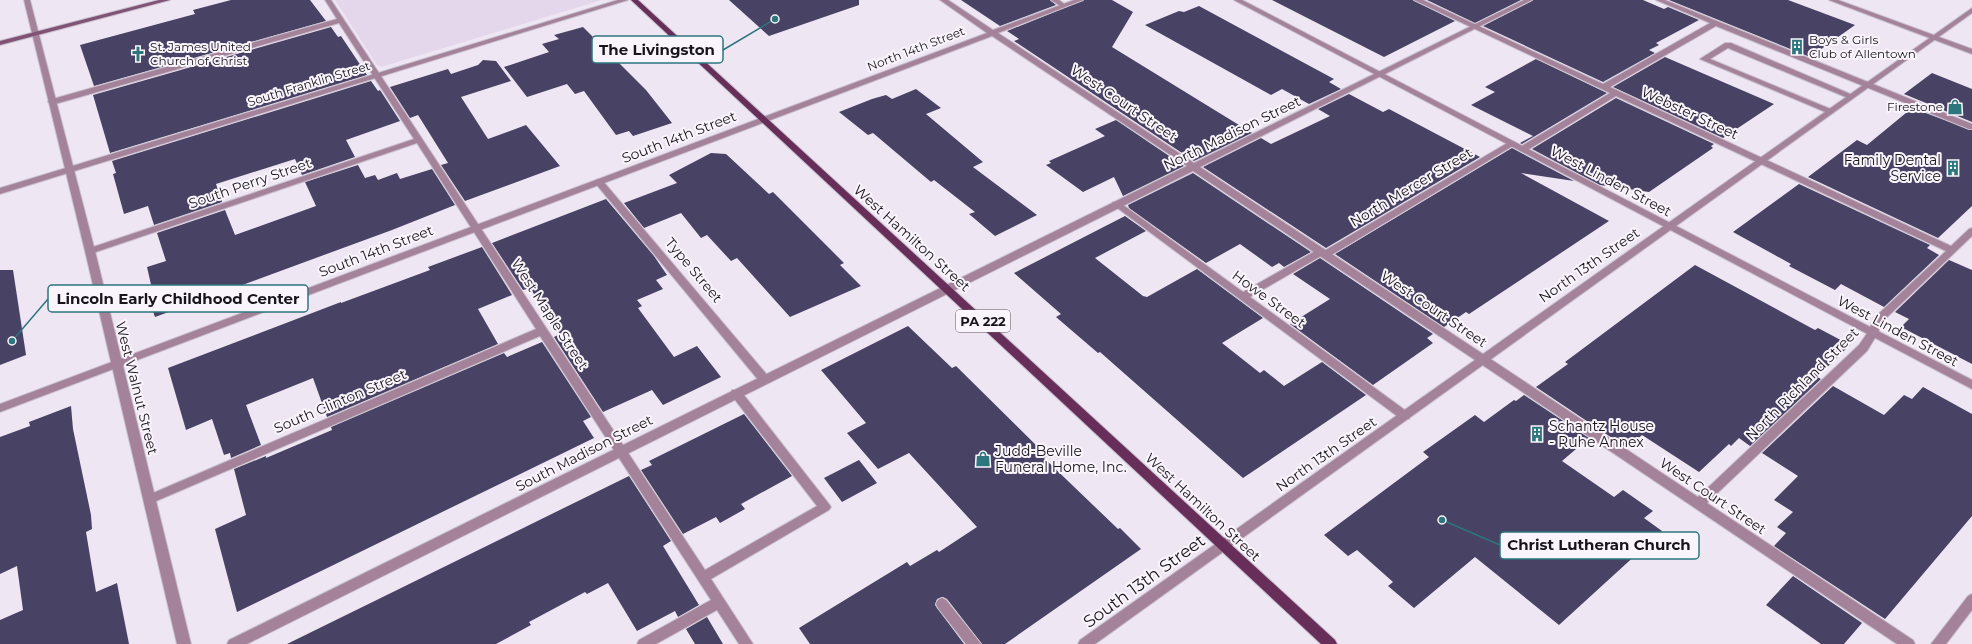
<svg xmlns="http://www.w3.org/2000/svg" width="1972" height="644" viewBox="0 0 1972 644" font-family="Montserrat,sans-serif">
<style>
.built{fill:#e5d7eb}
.building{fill:#484264}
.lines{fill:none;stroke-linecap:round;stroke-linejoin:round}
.service-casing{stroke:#c8c0cd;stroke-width:2}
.minor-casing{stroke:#c8c0cd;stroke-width:2}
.tertiary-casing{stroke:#c8c0cd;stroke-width:2}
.secondary-casing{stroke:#c8c0cd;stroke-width:2}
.primary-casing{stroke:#c8c0cd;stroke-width:2}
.service{fill:#a4839a;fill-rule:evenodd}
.minor{fill:#a4839a;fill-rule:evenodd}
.tertiary{fill:#a4839a;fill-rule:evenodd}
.secondary{fill:#805274;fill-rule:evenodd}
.primary{fill:#662e59;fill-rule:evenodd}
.labels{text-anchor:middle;stroke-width:4;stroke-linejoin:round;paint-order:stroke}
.far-poi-label{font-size:12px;fill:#18151a;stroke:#faf5fd;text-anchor:start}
.far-street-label{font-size:12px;fill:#18151a;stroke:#faf5fd}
.shield{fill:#faf5fd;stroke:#5c585e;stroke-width:1}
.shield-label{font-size:13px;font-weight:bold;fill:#18151a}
.street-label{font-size:14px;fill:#18151a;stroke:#faf5fd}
.poi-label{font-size:14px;fill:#18151a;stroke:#faf5fd;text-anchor:start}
.near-street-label{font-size:17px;fill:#18151a;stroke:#faf5fd}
.leader{fill:none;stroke:#2d767d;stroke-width:1.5}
.callout-dot{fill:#2d767d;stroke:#faf5fd;stroke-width:1.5}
.callout{fill:#faf5fd;stroke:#2d767d;stroke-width:1.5}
.callout-label{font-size:15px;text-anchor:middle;font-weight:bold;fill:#18151a}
</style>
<rect width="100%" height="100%" fill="#efe6f4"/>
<polygon class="built" points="335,0 602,0 381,67 377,65"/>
<g class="building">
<polygon points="231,0 310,0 326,21 94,86 80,45 195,14 193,10"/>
<polygon points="729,0 859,0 859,5 769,36"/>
<polygon points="961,0 1050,0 1056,5 1000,26"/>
<polygon points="1084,0 1112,0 1133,12 1112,47 1252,133 1194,161 1014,41 1019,39 1007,31"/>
<polygon points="1272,0 1413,0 1455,21 1384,57"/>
<polygon points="1427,0 1521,0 1475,23"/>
<polygon points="1533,0 1643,0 1664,9 1668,7 1699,20 1656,43 1659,45 1649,50 1655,53 1603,82 1483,26"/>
<polygon points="1669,0 1788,0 1855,25 1810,57"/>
<polygon points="1199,6 1334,79 1329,82 1341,89 1309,104 1282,89 1271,95 1145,25 1179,11 1184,12"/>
<polygon points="331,27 338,37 341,36 367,75 110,153 93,95"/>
<polygon points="583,27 646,90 672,123 633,136 629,131 616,135 584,91 575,94 567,84 527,97 504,67 549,52 542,44 559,39 554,35"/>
<polygon points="1665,57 1702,73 1774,104 1723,138 1613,87"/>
<polygon points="1536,59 1607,93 1522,144 1520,143 1533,136 1471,105 1495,92 1485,87"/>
<polygon points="483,60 496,61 511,81 461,97 488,139 526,125 560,166 465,201 441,165 448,163 418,115 410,118 390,87 448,69 451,74 478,65"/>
<polygon points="1932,73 1972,89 1972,122 1904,94"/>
<polygon points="371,81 378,91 380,90 400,121 346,140 355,157 302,175 295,159 216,184 222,202 154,225 148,206 124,214 113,174 116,173 112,161"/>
<polygon points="916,89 941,108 926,114 983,162 973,167 1037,215 995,236 969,214 975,212 934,180 931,182 873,133 868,135 839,112 872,99 886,95 892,99"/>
<polygon points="1349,94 1383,112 1389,109 1480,157 1326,248 1203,167 1261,138 1271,144 1330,116 1318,109"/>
<polygon points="1616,98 1714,144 1711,146 1713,148 1649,192 1600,185 1532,149"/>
<polygon points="1912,108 1972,130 1972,206 1938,238 1808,177 1857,140 1867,145"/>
<polygon points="1116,120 1184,166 1123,196 1114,177 1083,192 1046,165 1051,163 1049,161 1105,136 1095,129"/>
<polygon points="1512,148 1574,181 1521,173 1609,221 1469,314 1466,312 1444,327 1335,254"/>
<polygon points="711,153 726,154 769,194 773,192 844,263 840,265 861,286 790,317 737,258 731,261 707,235 701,238 681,213 644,228 624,203 677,183 669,175"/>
<polygon points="358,165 365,178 375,175 378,180 397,173 400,179 432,169 455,205 392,230 155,317 149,300 148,293 152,289 147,267 166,261 157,233 225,210 235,235 316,206 305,182"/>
<polygon points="1193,173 1311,252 1284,267 1279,263 1272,267 1240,244 1206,263 1129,208 1128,205"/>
<polygon points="1799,184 1930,245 1927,248 1939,255 1884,307 1841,284 1835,290 1789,266 1791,264 1733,232"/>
<polygon points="606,199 654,256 667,275 656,280 663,289 637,300 642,306 638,308 674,357 697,346 721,377 663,405 652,390 603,412 554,337 560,334 530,288 523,290 492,243"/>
<polygon points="1125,216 1146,231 1095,258 1143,296 1147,297 1197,269 1263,318 1222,343 1260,373 1264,370 1284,386 1322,362 1366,395 1243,478 1100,352 1098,353 1056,317 1061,314 1014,273"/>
<polygon points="482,247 512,295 478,309 498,344 327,417 313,378 246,405 261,445 231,458 230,453 224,455 212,419 186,430 168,368 341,302 341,303 430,270 428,267"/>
<polygon points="1320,258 1433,334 1427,338 1433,343 1373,385 1290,324 1330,299 1293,274"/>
<polygon points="1949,260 1972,270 1972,364 1901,327 1909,319 1895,312"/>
<polygon points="1695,265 1815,330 1818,328 1850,345 1817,377 1821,379 1750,446 1739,438 1731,446 1729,444 1699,472 1642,435 1627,448 1536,387 1568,364 1565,362"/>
<polygon points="0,270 13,270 26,355 0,365"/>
<polygon points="908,326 952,368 956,366 1047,456 1044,458 1118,529 1120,528 1141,549 1005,644 982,644 947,599 943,597 937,599 935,605 964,644 810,644 799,628 907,562 910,566 937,550 939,552 977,527 909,453 878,469 847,433 866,423 821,370"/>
<polygon points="542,342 591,417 583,421 594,438 237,612 215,529 246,515 234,469 266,456 266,458 332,430 331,427 504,353 507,357"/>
<polygon points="1833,386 1884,415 1904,395 1912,399 1923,387 1972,414 1972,516 1885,619 1774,546 1786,533 1777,527 1793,512 1774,500 1798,476 1762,453"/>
<polygon points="1524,395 1589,438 1562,461 1614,497 1623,490 1653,511 1644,518 1662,531 1559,625 1475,557 1414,608 1388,586 1393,582 1357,550 1348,556 1324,535 1429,457 1423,452 1475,415 1484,422 1514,400 1516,401"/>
<polygon points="71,406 73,429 91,515 92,529 86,532 96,592 117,583 129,644 0,644 0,620 23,610 17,566 0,574 0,437 30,426 29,422"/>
<polygon points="744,414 792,476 741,504 745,509 720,523 716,517 683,534 641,470 652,465 649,461"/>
<polygon points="859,460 877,483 842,502 824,478"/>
<polygon points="629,476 671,541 663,546 699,605 678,617 675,611 637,631 608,583 587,594 585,592 529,622 531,625 496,644 287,644"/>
<polygon points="1793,576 1862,623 1844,644 1821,644 1766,605"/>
<polygon points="707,617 723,644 695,644 686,629"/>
</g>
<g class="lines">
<defs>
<g id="service">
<polygon points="325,0 331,0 705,570 817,506 732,396 731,393 732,390 740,390 829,504 831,507 829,510 711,579 753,644 739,644 717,610 656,644 637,644 639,640 711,600 540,336 154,502 150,504 146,502 144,499 146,496 536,329 417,143 93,253 87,253 85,251 87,249 414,139 339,23 55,104 52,104 48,102 49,100 337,19"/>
<polygon points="1051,0 1059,0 1067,6 1062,7"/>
<polygon points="1414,0 1423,0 1603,84 1710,23 1656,0 1665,0 1972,124 1972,129 1969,129 1716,26 1610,87 1951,246 1969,229 1972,228 1972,236 1882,322 1878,333 1867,351 1707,503 1913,640 1915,644 1897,644 1478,362 1477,359 1478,356 1486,356 1698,497 1859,345 1868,332 1874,318 1946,251 1616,96 1526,151 1520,151 1520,147 1610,93"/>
<polygon points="1725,43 1731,43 1855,96 1851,98 1848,98 1728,48 1710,59 1833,110 1834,112 1830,114 1700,59"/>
<polygon points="1509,142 1515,142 1516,144 1328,257 1325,258 1321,256 1250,297 1409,413 1410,416 1409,419 1401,419 1112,204 1113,202 1119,202 1243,292 1317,250 1320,249 1324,251"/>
<polygon points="599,179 602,180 768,376 769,379 768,382 760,382 596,184 595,182 596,180"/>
<polygon points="942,598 946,600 981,644 966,644 938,608 936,604 938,600"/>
</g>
<g id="minor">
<polygon points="618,0 628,0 0,194 0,188"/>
<polygon points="940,0 948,0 993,30 1074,0 1083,0 998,33 1194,163 1524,0 1532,0 1200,167 1483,354 1972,8 1972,13 1095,644 1078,644 1080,640 1475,360 1193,171 247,644 227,644 229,640 1187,166 992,36 0,412 0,404 987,33"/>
<polygon points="1972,594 1972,610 1946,644 1931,644 1968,596"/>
</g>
<g id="tertiary">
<polygon points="24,0 30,0 95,251 191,644 177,644 85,251"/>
<polygon points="1234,0 1242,0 1972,380 1972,389"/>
<polygon points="1829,0 1838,0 1972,49 1972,54"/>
</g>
<polygon id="secondary" points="159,0 170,0 0,45 0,41"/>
<polygon id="primary" points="631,0 638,0 1335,640 1337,644 1321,644"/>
</defs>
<use href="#service" class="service-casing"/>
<use href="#minor" class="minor-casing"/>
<use href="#tertiary" class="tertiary-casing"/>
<use href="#secondary" class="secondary-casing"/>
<use href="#primary" class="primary-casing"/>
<use href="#service" class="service"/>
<use href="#minor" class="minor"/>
<use href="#tertiary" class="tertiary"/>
<use href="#secondary" class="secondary"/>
<use href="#primary" class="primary"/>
</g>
<defs>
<symbol id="building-bare" viewBox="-9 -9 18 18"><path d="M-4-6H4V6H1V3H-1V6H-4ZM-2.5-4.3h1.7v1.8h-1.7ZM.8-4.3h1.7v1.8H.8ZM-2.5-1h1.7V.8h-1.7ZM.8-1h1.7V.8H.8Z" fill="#2d767d" stroke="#faf5fd" stroke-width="2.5" paint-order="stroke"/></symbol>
<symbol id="church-bare" viewBox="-9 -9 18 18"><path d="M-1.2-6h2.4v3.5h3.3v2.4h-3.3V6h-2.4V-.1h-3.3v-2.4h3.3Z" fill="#2d767d" stroke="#faf5fd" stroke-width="2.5" paint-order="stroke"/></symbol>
<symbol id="shop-bare" viewBox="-9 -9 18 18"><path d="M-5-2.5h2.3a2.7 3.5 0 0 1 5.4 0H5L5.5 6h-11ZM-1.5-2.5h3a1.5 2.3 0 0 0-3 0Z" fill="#2d767d" stroke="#faf5fd" stroke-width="2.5" paint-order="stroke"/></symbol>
</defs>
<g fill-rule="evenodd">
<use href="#building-bare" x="1786" y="36" width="22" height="22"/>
<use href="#church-bare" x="127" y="43" width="22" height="22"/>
<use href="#shop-bare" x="1944" y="96" width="22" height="22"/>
<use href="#building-bare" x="1942" y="157" width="22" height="22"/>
<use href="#building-bare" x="1526" y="423" width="22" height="22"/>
<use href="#shop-bare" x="972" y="448" width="22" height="22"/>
</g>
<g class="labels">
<g class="far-poi-label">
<text x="1809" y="44">Boys &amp; Girls<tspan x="1809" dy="14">Club of Allentown</tspan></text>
<text x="150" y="51">St. James United<tspan x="150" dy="14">Church of Christ</tspan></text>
<text x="1943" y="111" text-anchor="end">Firestone</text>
</g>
<g class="far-street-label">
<text transform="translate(916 49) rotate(-21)" y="4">North 14th Street</text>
<text transform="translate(309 84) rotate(-17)" y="4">South Franklin Street</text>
</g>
<rect class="shield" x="956" y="310" width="54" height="22" rx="3"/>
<g class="shield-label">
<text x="983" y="326">PA 222</text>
</g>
<g class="street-label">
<text transform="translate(1124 103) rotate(34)" y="5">West Court Street</text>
<text transform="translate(1690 113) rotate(25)" y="5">Webster Street</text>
<text transform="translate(1232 133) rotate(-26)" y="5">North Madison Street</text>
<text transform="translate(679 137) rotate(-21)" y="5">South 14th Street</text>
<text transform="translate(1611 181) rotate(28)" y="5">West Linden Street</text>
<text transform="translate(250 183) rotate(-19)" y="5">South Perry Street</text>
<text transform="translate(1411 187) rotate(-31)" y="5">North Mercer Street</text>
<text transform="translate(912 238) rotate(42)" y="5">West Hamilton Street</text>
<text transform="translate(376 251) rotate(-21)" y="5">South 14th Street</text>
<text transform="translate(1589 265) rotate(-35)" y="5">North 13th Street</text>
<text transform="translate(694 270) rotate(50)" y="5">Type Street</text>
<text transform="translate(1269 299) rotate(36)" y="5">Howe Street</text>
<text transform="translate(1434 309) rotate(34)" y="5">West Court Street</text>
<text transform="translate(550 314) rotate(57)" y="5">West Maple Street</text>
<text transform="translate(1898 331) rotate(28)" y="5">West Linden Street</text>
<text transform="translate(1802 384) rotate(-45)" y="5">North Richland Street</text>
<text transform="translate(137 388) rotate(76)" y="5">West Walnut Street</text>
<text transform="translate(340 401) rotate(-23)" y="5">South Clinton Street</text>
<text transform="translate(584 453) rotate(-27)" y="5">South Madison Street</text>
<text transform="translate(1326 454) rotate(-35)" y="5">North 13th Street</text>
<text transform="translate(1713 496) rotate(34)" y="5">West Court Street</text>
<text transform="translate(1203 507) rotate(43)" y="5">West Hamilton Street</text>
</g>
<g class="poi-label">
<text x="1941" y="165" text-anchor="end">Family Dental<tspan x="1941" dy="16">Service</tspan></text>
<text x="1549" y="431">Schantz House<tspan x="1549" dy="16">- Ruhe Annex</tspan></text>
<text x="995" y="456">Judd-Beville<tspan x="995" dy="16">Funeral Home, Inc.</tspan></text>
</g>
<g class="near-street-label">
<text transform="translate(1144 581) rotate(-36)" y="6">South 13th Street</text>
</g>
</g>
<path class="leader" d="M775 19L723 50M12 341L48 299M1442 520L1500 545"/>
<g class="callout-dot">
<circle cx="775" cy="19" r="4"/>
<circle cx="12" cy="341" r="4"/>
<circle cx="1442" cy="520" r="4"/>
</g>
<g class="callout">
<rect x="592" y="36" width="131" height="27" rx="4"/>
<rect x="48" y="285" width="260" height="27" rx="4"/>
<rect x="1500" y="532" width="199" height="27" rx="4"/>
</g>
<g class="callout-label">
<text x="657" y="55">The Livingston</text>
<text x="178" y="304">Lincoln Early Childhood Center</text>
<text x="1599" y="550">Christ Lutheran Church</text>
</g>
</svg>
